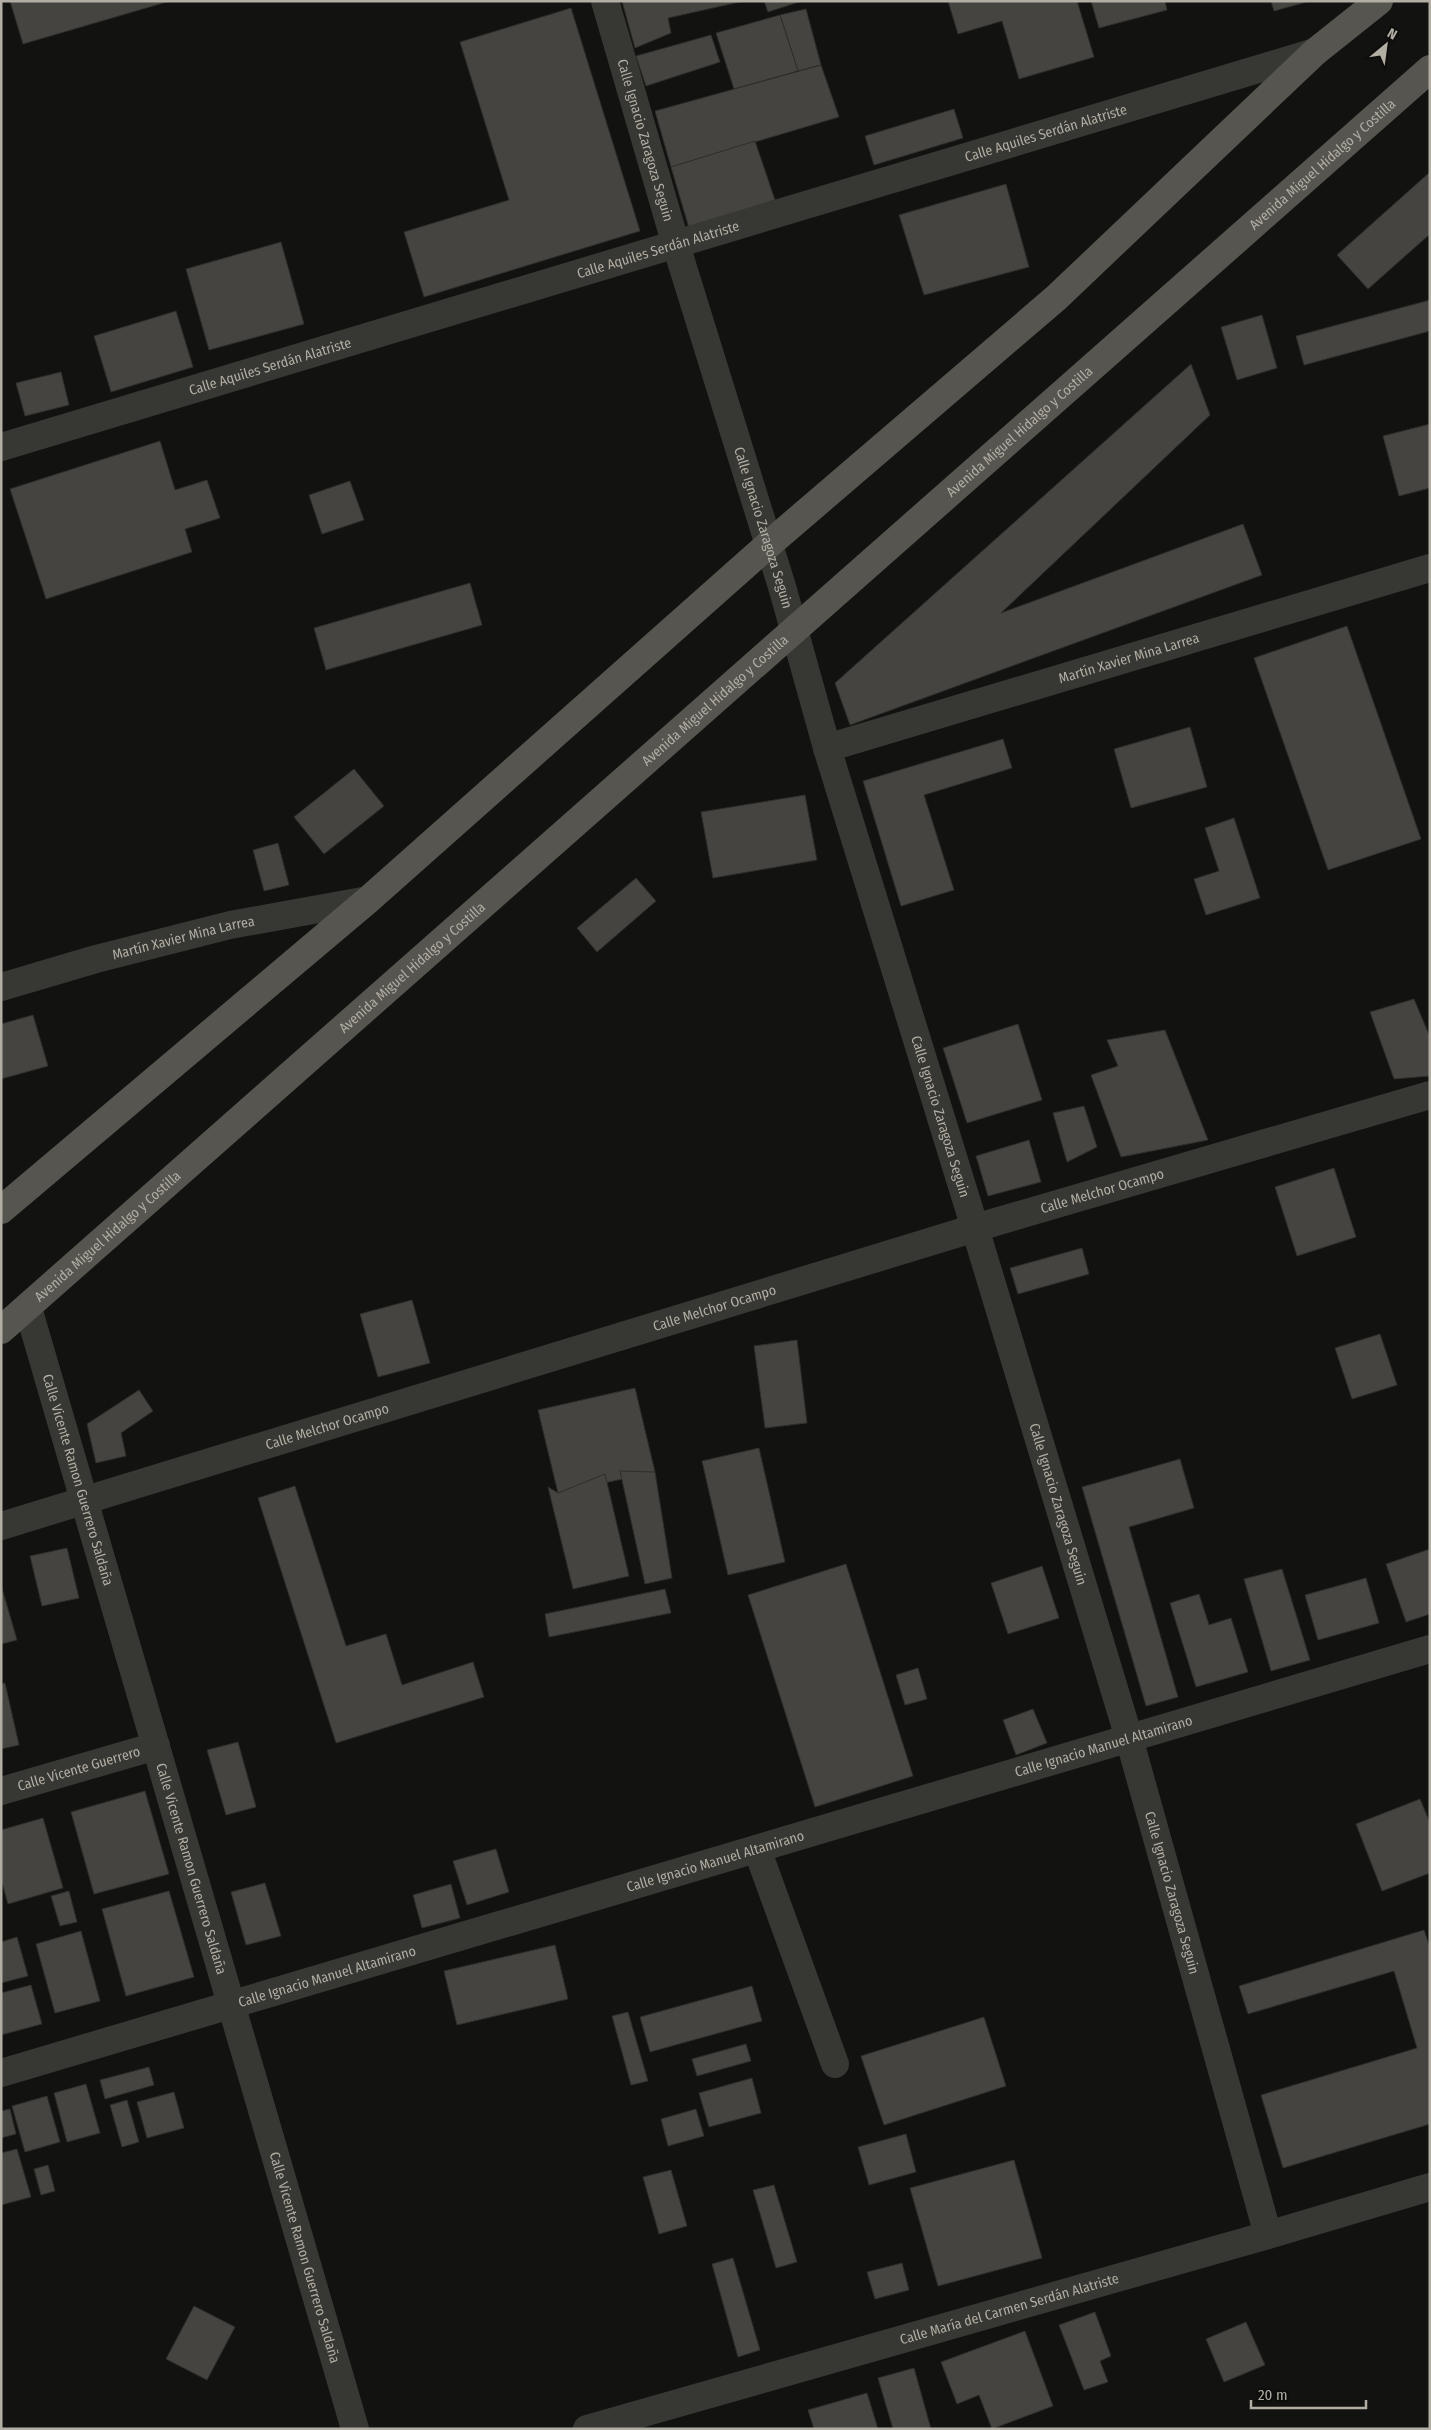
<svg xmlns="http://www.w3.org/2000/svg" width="1431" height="2430" viewBox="0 0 1431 2430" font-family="'Fira Sans Condensed',sans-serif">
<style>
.building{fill:#454440;stroke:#2e2e2b}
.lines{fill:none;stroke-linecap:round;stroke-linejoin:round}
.minor{stroke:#373733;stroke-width:28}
.major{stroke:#56554f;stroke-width:28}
.labels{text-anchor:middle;stroke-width:5;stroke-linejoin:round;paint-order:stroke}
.street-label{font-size:14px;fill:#b2aea4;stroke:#0d0d0c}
</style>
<rect width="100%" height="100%" fill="#121211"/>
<g class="building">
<polygon points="10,1 170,1 23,44"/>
<polygon points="622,1 744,1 668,18 671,33 635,48"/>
<polygon points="764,1 802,1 768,12"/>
<polygon points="948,1 1077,1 1094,57 1019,79 1002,21 958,34"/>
<polygon points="1091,1 1165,1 1167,10 1099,28"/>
<polygon points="1271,1 1310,1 1274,11"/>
<polygon points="571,8 640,231 424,297 404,232 509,200 460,42"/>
<polygon points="806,9 821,65 798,71 780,15"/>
<polygon points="780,15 798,71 734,89 716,33"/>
<polygon points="711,35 720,62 646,86 636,56"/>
<polygon points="821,65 839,117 671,167 655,111"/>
<polygon points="954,109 963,138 874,165 865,136"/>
<polygon points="755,141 775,200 689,228 671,167"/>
<polygon points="1430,172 1430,234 1368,289 1337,255"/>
<polygon points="1006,184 1029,267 924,295 899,215"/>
<polygon points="281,242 304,324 209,350 186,269"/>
<polygon points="1430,300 1430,331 1304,365 1296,336"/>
<polygon points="176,311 193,367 111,392 94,336"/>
<polygon points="1262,315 1277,368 1237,380 1221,327"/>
<polygon points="1191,364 1210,415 1001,613 1243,524 1262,575 850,725 835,683"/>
<polygon points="61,372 69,405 25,416 16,383"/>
<polygon points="1430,424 1430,488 1399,496 1383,436"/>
<polygon points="160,441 175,490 207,480 220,518 185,529 192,552 46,599 10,489"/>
<polygon points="350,481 364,520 322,534 309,495"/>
<polygon points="470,583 482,625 326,670 314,628"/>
<polygon points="1347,626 1421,839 1328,870 1254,658"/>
<polygon points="1190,727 1207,787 1131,808 1114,749"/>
<polygon points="1003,739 1012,768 924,795 954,890 901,906 863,781"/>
<polygon points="354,769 384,806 324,854 294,817"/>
<polygon points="805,795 817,860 713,878 701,812"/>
<polygon points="1234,818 1260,898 1206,915 1194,879 1219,871 1205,828"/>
<polygon points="278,843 289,885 264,891 253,850"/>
<polygon points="636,878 656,901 597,952 577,928"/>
<polygon points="1414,999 1430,1037 1430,1076 1394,1079 1370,1012"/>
<polygon points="33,1015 48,1066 1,1079 1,1024"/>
<polygon points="1018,1024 1042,1100 967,1123 943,1048"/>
<polygon points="1165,1030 1208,1140 1121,1157 1091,1075 1118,1066 1107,1040"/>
<polygon points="1084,1106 1097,1147 1067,1162 1053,1113"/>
<polygon points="1029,1140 1041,1182 988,1196 976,1156"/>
<polygon points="1334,1168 1356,1237 1297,1256 1275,1187"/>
<polygon points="1082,1248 1089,1274 1018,1294 1010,1268"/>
<polygon points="412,1300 430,1363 378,1377 360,1314"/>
<polygon points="1380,1334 1397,1385 1352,1399 1335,1348"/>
<polygon points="797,1340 807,1423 765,1428 754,1346"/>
<polygon points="635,1388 655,1472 558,1493 538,1410"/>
<polygon points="139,1390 153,1411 121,1433 126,1456 96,1463 87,1424"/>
<polygon points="759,1448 785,1562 728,1575 702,1461"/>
<polygon points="1180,1459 1194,1508 1129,1527 1178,1697 1146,1706 1082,1487"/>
<polygon points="620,1471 655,1472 672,1578 645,1584"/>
<polygon points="605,1474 629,1576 573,1589 548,1487 558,1493"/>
<polygon points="295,1486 346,1646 386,1634 402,1685 473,1662 484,1697 336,1743 258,1498"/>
<polygon points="67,1548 79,1598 42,1606 30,1556"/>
<polygon points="1430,1549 1430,1614 1406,1622 1386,1564"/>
<polygon points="846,1564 913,1776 815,1807 748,1595"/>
<polygon points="1042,1566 1059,1618 1008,1634 991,1583"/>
<polygon points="1282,1569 1310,1660 1271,1671 1244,1579"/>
<polygon points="1366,1578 1379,1623 1318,1640 1305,1595"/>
<polygon points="1,1585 17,1640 1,1644"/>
<polygon points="665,1589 671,1613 549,1637 545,1614"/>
<polygon points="1199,1594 1209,1625 1231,1618 1248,1672 1196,1687 1170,1603"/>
<polygon points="918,1668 927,1699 905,1705 896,1675"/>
<polygon points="5,1683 19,1745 1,1749 1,1684"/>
<polygon points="1033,1709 1047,1743 1016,1755 1003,1720"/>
<polygon points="238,1742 256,1807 226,1815 207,1750"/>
<polygon points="145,1791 169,1874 94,1894 71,1812"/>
<polygon points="1420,1799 1430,1823 1430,1873 1382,1891 1356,1824"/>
<polygon points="43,1818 63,1888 8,1904 1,1879 1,1830"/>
<polygon points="496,1849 509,1892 467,1905 453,1861"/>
<polygon points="265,1883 281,1936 246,1945 231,1892"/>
<polygon points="451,1884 460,1918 422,1928 413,1895"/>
<polygon points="69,1891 77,1922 60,1926 51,1896"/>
<polygon points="169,1891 194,1977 126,1996 102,1909"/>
<polygon points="1424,1930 1430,1948 1430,2124 1283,2168 1261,2095 1417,2048 1394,1971 1248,2014 1239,1986"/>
<polygon points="81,1931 100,2001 55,2013 36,1944"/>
<polygon points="17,1937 28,1976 1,1983 1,1942"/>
<polygon points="555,1945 568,1999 457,2025 444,1971"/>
<polygon points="31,1985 42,2024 1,2035 1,1993"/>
<polygon points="752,1986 762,2021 650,2052 640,2017"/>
<polygon points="628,2012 648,2081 631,2085 612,2016"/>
<polygon points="984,2017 1006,2086 884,2125 861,2056"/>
<polygon points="746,2044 751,2061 697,2076 692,2059"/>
<polygon points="149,2067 154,2085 105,2099 100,2080"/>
<polygon points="752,2078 761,2113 709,2127 699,2093"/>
<polygon points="86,2084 100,2133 67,2142 54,2093"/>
<polygon points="174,2092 184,2128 147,2138 137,2102"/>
<polygon points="47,2096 60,2142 25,2152 12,2106"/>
<polygon points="127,2100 139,2142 122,2147 110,2105"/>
<polygon points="10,2109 16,2134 1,2138 1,2111"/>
<polygon points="696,2109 704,2136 668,2146 661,2119"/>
<polygon points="906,2134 916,2172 869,2185 858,2147"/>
<polygon points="17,2149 31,2197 1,2205 1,2153"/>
<polygon points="1014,2160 1042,2258 938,2286 910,2188"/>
<polygon points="48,2165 55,2191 41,2195 34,2169"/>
<polygon points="671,2170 687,2226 659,2234 643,2177"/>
<polygon points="774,2185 797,2262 776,2268 753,2190"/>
<polygon points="733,2258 760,2350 738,2357 712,2264"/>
<polygon points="902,2263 909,2290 875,2299 867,2272"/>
<polygon points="194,2306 235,2327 207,2380 166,2359"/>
<polygon points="1095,2312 1111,2356 1100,2361 1108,2382 1084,2390 1059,2325"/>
<polygon points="1246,2322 1265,2365 1224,2382 1206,2339"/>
<polygon points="1025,2331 1053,2406 992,2429 979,2395 957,2404 941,2362"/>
<polygon points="914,2368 931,2429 893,2429 878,2378"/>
<polygon points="867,2393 878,2429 814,2429 808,2410"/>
</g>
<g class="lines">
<g class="minor">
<path id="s1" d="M 605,1 L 676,245 L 783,590 L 827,748 L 975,1228 L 1129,1738 L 1268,2235"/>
<path id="s2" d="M 1,447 L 1315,52"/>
<path id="s3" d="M 827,748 L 1430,568"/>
<path id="s4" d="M 1,987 L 96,959 L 230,925 L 368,900"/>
<path id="s5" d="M 28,1308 L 355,2429"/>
<path id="s6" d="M 1,1526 L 975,1228 L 1430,1095"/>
<path id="s7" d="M 1,1791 L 156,1746"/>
<polyline points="757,1849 835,2064"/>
<path id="s8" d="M 1,2073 L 1430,1649"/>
<path id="s9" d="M 587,2429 L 1268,2235 L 1430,2187"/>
</g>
<g class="major">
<polyline points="1,1210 368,900 768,545 1056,298 1315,52 1379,1"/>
<path id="s10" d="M 1,1330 L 1430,69"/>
</g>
</g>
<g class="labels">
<g class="street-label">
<text dy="5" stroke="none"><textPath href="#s2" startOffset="1091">Calle Aquiles Serdán Alatriste</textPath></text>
<text dy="5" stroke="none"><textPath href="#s1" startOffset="145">Calle Ignacio Zaragoza Seguin</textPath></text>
<text dy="5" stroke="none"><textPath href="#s10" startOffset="1762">Avenida Miguel Hidalgo y Costilla</textPath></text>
<text dy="5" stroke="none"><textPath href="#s2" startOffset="686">Calle Aquiles Serdán Alatriste</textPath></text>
<text dy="5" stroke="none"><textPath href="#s2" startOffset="281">Calle Aquiles Serdán Alatriste</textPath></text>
<text dy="5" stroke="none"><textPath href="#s10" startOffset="1358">Avenida Miguel Hidalgo y Costilla</textPath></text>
<text dy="5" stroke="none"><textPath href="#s1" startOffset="550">Calle Ignacio Zaragoza Seguin</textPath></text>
<text dy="5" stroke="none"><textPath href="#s3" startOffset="315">Martín Xavier Mina Larrea</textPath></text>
<text dy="5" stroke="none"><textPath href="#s10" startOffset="952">Avenida Miguel Hidalgo y Costilla</textPath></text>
<text dy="5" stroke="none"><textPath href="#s4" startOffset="189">Martín Xavier Mina Larrea</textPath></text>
<text dy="5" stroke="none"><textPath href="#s10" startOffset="548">Avenida Miguel Hidalgo y Costilla</textPath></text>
<text dy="5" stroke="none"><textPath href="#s1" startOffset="1165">Calle Ignacio Zaragoza Seguin</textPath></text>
<text dy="5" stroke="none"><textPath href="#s6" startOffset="1151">Calle Melchor Ocampo</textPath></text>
<text dy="5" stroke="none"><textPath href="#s10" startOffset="142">Avenida Miguel Hidalgo y Costilla</textPath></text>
<text dy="5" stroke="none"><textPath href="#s6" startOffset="746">Calle Melchor Ocampo</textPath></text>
<text dy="5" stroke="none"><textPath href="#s6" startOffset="341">Calle Melchor Ocampo</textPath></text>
<text dy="5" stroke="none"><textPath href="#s5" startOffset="179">Calle Vicente Ramon Guerrero Saldaña</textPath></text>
<text dy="5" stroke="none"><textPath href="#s1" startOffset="1570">Calle Ignacio Zaragoza Seguin</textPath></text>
<text dy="5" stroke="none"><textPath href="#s8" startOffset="1150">Calle Ignacio Manuel Altamirano</textPath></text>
<text dy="5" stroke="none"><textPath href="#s7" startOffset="81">Calle Vicente Guerrero</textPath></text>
<text dy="5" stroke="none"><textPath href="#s8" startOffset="745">Calle Ignacio Manuel Altamirano</textPath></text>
<text dy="5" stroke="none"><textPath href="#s5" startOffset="584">Calle Vicente Ramon Guerrero Saldaña</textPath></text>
<text dy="5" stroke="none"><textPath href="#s1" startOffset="1975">Calle Ignacio Zaragoza Seguin</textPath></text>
<text dy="5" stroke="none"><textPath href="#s8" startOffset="340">Calle Ignacio Manuel Altamirano</textPath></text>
<text dy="5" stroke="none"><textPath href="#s5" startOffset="989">Calle Vicente Ramon Guerrero Saldaña</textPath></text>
<text dy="5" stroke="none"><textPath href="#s9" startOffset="439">Calle María del Carmen Serdán Alatriste</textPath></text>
</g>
</g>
<rect width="1431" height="2430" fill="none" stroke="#b2aea4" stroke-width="5"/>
<g transform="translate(1386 45) rotate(29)" stroke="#0d0d0c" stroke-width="4" paint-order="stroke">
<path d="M0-4L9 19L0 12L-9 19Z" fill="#b2aea4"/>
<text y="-8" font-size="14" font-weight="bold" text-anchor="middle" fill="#b2aea4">N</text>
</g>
<path d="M1251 2400v8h115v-8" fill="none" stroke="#b2aea4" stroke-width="2.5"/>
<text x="1258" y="2400" font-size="15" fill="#b2aea4" stroke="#0d0d0c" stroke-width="4" paint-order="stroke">20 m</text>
</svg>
